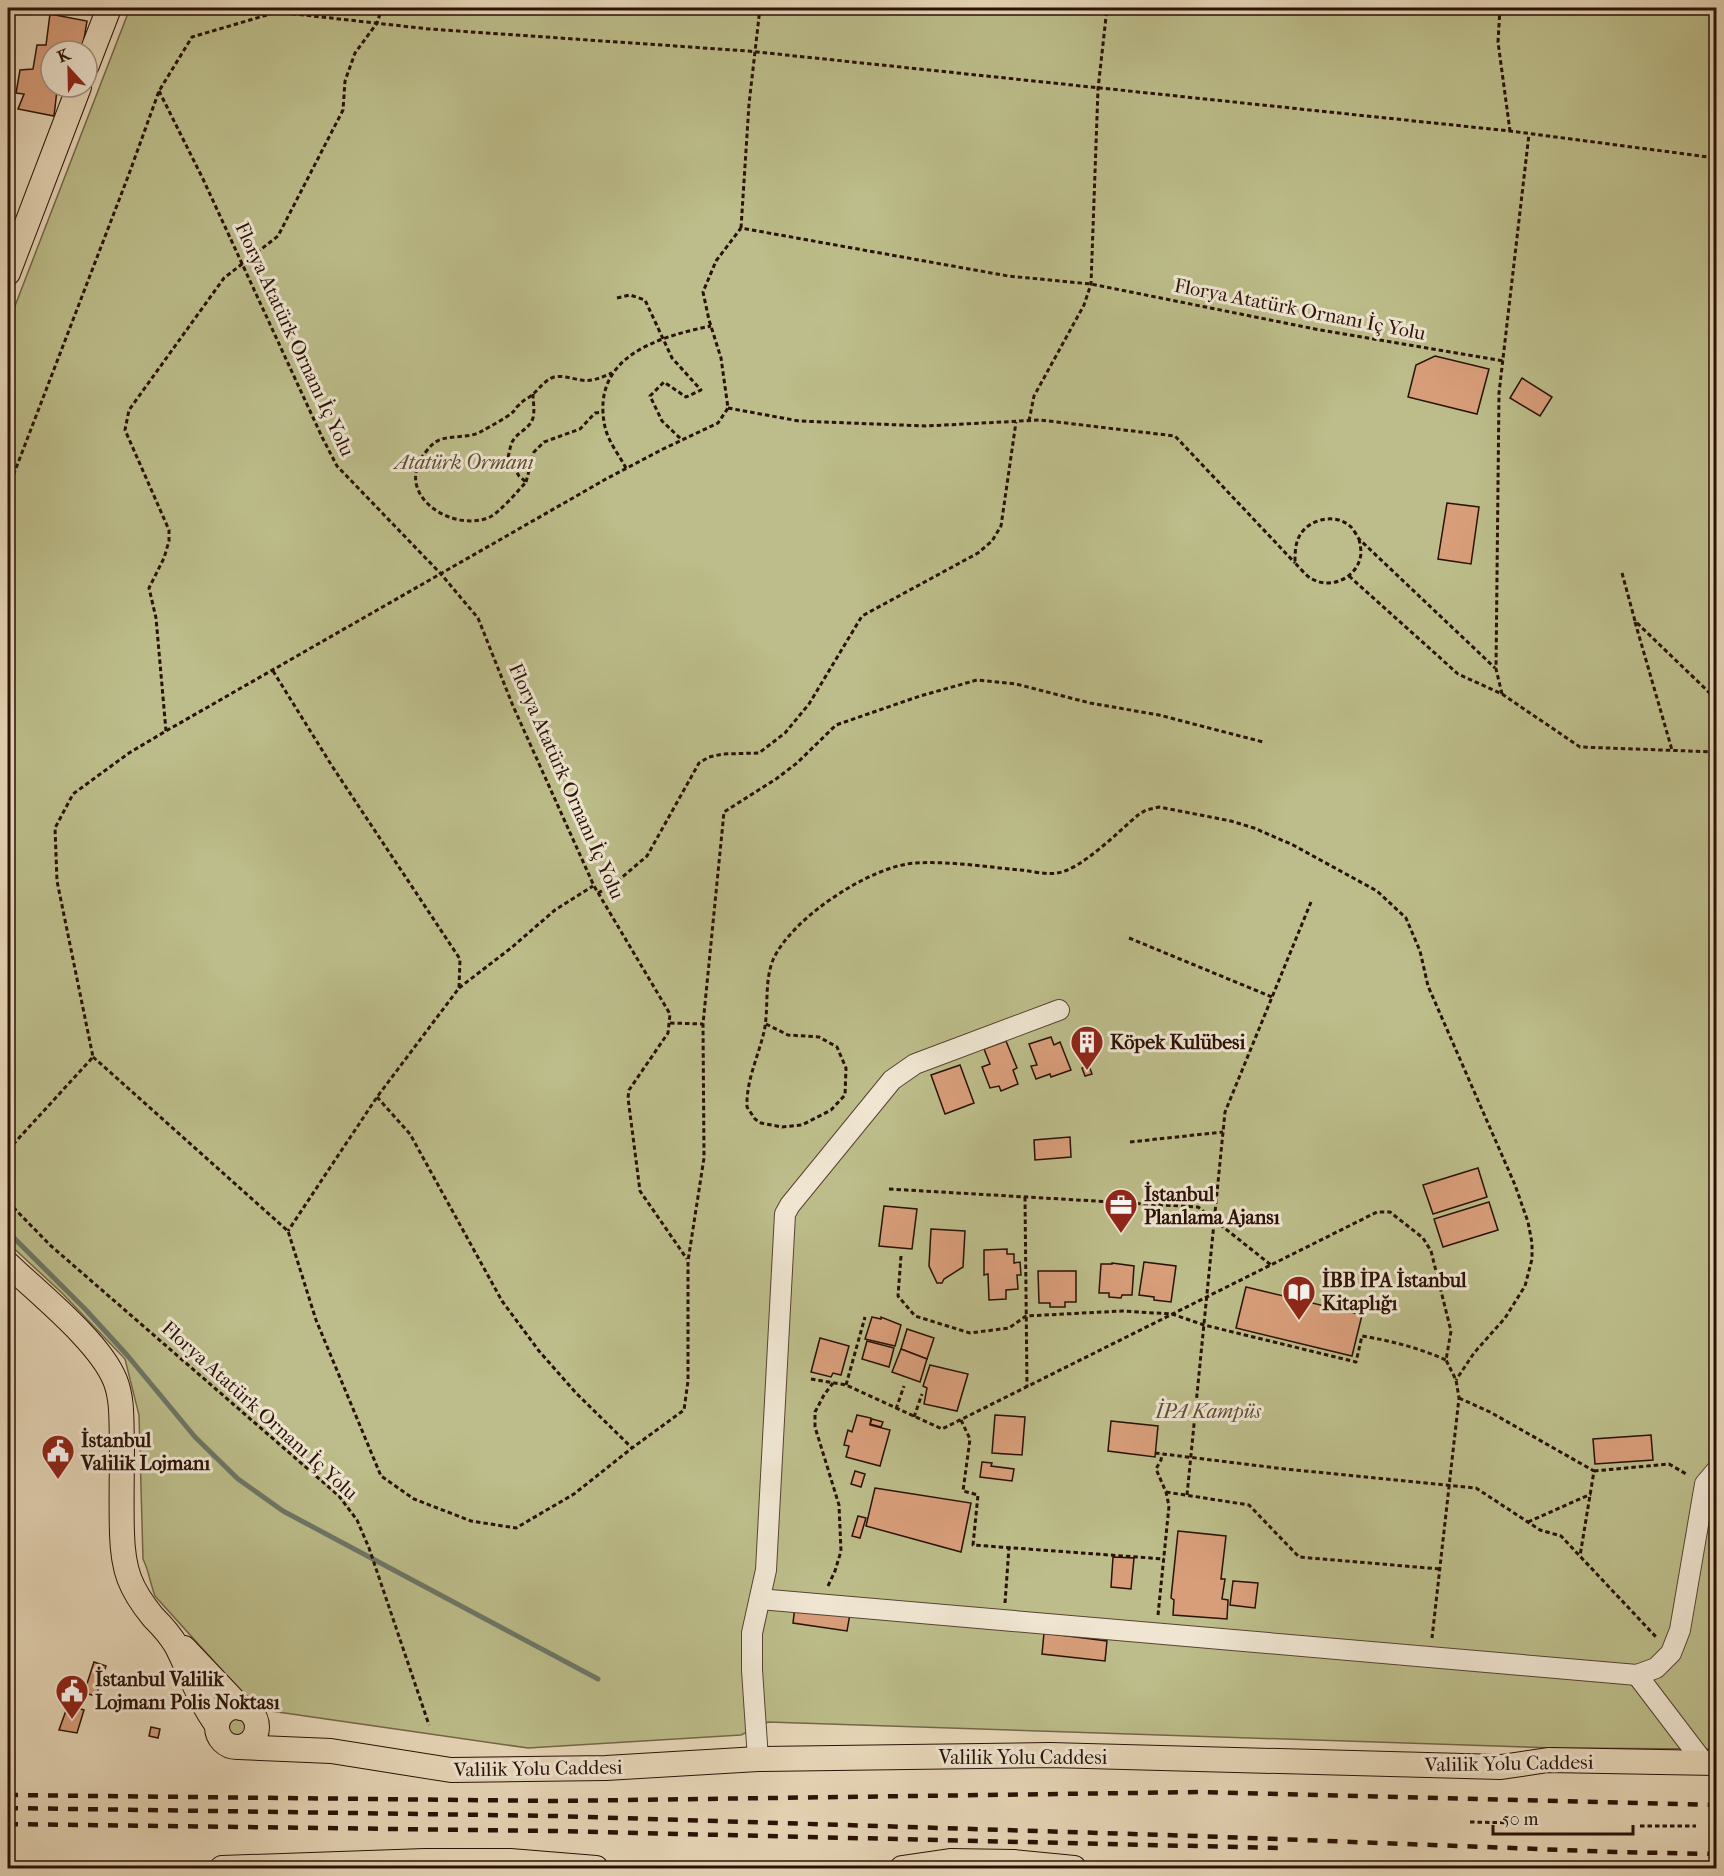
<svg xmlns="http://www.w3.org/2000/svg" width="1724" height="1876" viewBox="0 0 1724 1876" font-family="'IM FELL French Canon',serif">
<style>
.green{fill:#bcbd8a;stroke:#736748;stroke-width:1.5}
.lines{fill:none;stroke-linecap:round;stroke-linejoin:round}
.stream{stroke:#6c7667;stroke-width:5}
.building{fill:#d89e7a;stroke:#2a1106;stroke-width:1.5}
.minor-casing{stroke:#594232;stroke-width:22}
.major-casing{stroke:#2a1106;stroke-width:26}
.path{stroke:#2a1106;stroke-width:3;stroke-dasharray:4.5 3;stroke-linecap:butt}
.minor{stroke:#efe5d1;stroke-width:20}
.major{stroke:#e7d7b8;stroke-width:24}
.rail{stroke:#2a1106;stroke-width:4.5;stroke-dasharray:10 10;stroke-linecap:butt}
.labels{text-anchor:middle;stroke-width:6;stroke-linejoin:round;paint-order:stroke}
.street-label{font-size:20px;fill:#2a1106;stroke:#efe5d1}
.park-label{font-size:20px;font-style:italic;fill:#5d4d34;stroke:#efe5d1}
.poi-label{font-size:20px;font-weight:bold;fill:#2a1106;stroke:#efe5d1;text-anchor:start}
</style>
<rect width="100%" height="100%" fill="#e7d7b8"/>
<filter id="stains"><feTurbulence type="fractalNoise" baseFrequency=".00333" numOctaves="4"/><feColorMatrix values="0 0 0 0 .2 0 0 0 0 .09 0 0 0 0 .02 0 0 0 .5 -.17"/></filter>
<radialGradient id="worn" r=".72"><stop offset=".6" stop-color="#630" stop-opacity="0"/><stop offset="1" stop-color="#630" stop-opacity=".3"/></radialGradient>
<g class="green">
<path d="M 130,8 L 1716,8 L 1716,1746 L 1710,1749 L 1556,1748 L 768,1722 L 741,1735 L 528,1748 L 257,1709 L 155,1596 C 150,1583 149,1571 143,1559 L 139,1415 L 125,1359 L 62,1293 L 8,1243 L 8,324 Z"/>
<circle cx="236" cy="1726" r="10"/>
</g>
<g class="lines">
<polyline class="stream" points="8,1232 85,1309 127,1355 195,1437 238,1479 283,1511 598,1679"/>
</g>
<g class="building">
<polygon points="50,14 87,21 82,51 76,49 76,51 51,51 51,87 65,87 64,90 57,90 54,116 18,109 24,94 16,93 20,70 33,69 37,45 46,45"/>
<polygon points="1435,356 1489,369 1477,414 1408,397 1416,365"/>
<polygon points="1522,378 1552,397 1540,416 1510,398"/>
<polygon points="1447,503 1479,507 1471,564 1438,559"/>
<polygon points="1051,1037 1054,1045 1060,1042 1071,1070 1051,1077 1050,1074 1036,1079 1031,1066 1037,1065 1029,1044"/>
<polygon points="1006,1041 1017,1068 1013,1070 1018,1084 1001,1091 999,1086 990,1088 982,1067 990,1064 984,1049"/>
<polygon points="960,1065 974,1103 945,1114 931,1075"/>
<polygon points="1089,1066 1092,1074 1085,1076 1082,1068"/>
<polygon points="1070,1137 1071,1157 1035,1160 1034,1140"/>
<polygon points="1478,1168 1487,1197 1433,1214 1423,1185"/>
<polygon points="1489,1202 1498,1230 1443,1247 1434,1219"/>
<polygon points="884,1206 917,1209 912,1249 879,1246"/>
<polygon points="931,1229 965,1231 963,1267 944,1279 942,1283 937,1283 929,1266"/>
<polygon points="1007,1249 1007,1254 1014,1254 1014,1263 1020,1262 1021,1275 1017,1275 1018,1289 1006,1290 1006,1299 989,1300 988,1274 984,1275 984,1250"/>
<polygon points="1144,1262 1176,1266 1171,1302 1154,1300 1154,1297 1139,1295"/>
<polygon points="1112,1263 1134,1266 1132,1295 1122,1295 1121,1298 1109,1297 1109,1293 1099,1293 1101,1264 1112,1264"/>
<polygon points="1038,1271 1076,1271 1076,1302 1065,1302 1065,1307 1050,1307 1050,1303 1039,1303"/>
<polygon points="1246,1287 1362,1315 1352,1356 1236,1328"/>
<polygon points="872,1317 881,1319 881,1317 901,1325 895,1346 865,1339"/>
<polygon points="907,1329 934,1338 927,1359 901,1349"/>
<polygon points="820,1338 849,1346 841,1375 833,1373 831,1377 811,1372"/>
<polygon points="867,1341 894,1348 889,1367 862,1359"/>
<polygon points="901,1349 927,1359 920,1382 892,1372"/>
<polygon points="930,1365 968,1374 957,1411 924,1404 927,1388 923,1386"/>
<polygon points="857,1415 871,1418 870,1425 890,1430 880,1466 846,1457 849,1446 844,1445 848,1430 852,1432"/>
<polygon points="995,1415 1025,1417 1022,1455 992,1453"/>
<polygon points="872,1419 883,1422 881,1427 870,1424"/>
<polygon points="1111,1421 1158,1426 1155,1457 1108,1451"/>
<polygon points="1651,1435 1653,1460 1595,1464 1593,1439"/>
<polygon points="982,1462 992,1463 991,1466 1014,1469 1012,1481 980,1477"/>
<polygon points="855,1471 865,1474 861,1487 851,1484"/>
<polygon points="875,1488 971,1503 961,1552 866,1526"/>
<polygon points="858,1516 866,1518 860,1538 852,1536"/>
<polygon points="1178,1531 1226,1536 1221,1579 1225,1579 1222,1599 1228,1600 1227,1619 1173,1615 1174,1600 1171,1598"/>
<polygon points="1113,1557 1134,1558 1131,1589 1111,1587"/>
<polygon points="1233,1581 1258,1583 1255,1608 1230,1605"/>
<polygon points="795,1606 850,1614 847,1631 793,1623"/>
<polygon points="1044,1633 1107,1641 1105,1661 1042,1654"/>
<polygon points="94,1662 106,1666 96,1696 84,1693"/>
<polygon points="68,1705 84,1710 77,1733 59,1730"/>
<polygon points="151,1727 160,1729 158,1738 149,1736"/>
</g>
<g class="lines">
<defs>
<g id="minor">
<polyline points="760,1599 1637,1675 1656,1668 1671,1653 1680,1630 1705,1484 1716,1471"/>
<polyline points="1637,1675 1704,1763"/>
<polyline points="758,1759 752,1670 752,1633 766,1570 785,1214 790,1205 892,1080 915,1064 1059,1010"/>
</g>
<g id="major">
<polyline points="87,65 109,8"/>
<polyline points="8,273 79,87"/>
<path d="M 8,1264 C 39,1294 99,1341 115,1380 C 123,1400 121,1422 122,1443 C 122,1473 121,1504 122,1534 C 123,1570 130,1589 153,1617 C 161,1625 170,1635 176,1645 C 190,1672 199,1701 217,1725"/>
<polyline points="184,1648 241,1708"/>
<circle cx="237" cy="1727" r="20"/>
<polyline points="239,1747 331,1751 451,1770 606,1768 758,1759 1050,1755 1501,1767 1548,1760 1716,1763"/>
<polyline points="222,1868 425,1861 510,1861 596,1868"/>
<polyline points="902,1868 950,1861 1014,1862 1074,1868"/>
</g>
</defs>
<use href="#minor" class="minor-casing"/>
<use href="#major" class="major-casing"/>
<g class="path">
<polyline points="191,8 277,12 275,8"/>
<polyline points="1500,8 1498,42 1510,131"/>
<polyline points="159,91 203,179 322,437 337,466 441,574 478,618 513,706 594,886 670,1014 668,1033 629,1090 628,1098 640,1191 687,1259"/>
<polyline points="741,228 749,104 760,8"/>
<polyline points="617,298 630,295 645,300 672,358 701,390 686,397 664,382 650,396 662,421 682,440"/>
<path d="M 533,394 C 533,402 535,410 533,418 C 530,428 520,431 514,439 C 510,444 510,451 508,457 L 519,476 L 526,482 C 518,491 500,512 490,517 C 455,533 396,498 422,457 C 425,453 430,446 434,443 C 448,433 468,440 482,431 C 491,426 506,418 513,412 C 515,410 516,407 519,405 C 523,400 529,398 533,394 C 540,388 545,380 554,377 C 564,375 572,379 581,380 C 593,382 602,377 612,373"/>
<polyline points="728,408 799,421 926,426 1040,420 1175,436 1295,563"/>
<polyline points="1029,421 1034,396 1084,305 1091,284 1098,89 1107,8"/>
<path d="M 626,468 C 619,455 608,441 605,427 C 590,357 657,337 711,326"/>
<polyline points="526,482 534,452 544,442 580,429 595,413 603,412"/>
<polyline points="8,489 129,174 159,91 192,37 277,12 429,29 748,51 1510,131 1716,158"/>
<path d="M 1359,539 C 1360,544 1361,549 1361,553 C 1359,577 1332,590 1312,579 C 1306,576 1300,568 1295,563 C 1295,554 1295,543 1300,535 C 1310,518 1337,513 1351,527 C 1354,530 1357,536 1359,539 L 1495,668"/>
<polyline points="1622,573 1635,621 1716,699"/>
<polyline points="1349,576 1458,674 1502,694 1580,747 1716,752"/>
<polyline points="1635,622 1672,750"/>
<polyline points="273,671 332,766 460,959 459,988 377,1097 288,1231"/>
<polyline points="1502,694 1496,669 1499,393 1529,134"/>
<polyline points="166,731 156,618 149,588 164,558 169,541 169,530 125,430 129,410 224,278 278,236 343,110 345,81 355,53 377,23 382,8"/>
<polyline points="598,893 613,885 647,856 699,763 709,757 723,754 759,753 785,733 809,704 862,616 978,553 992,541 1001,526 1016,422"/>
<polyline points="1129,938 1272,997"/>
<polyline points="459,988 511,948 555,910 593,886"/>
<polyline points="670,1023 703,1024"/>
<path d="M 766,1024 L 788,1035 L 819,1037 L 837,1047 L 846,1068 L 845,1095 L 831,1110 L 802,1125 L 782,1127 L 761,1123 L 755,1119 L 747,1107 C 746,1081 758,1057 764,1032 C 769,1009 764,982 773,960 C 791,918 872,865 916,863 C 951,861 986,867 1021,870 C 1032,871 1046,875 1057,873 C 1081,870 1119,831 1138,815 L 1146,810 L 1159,807 L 1231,821 L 1254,828 L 1293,845 L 1377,891 L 1406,918 L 1420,951 L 1428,986 L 1515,1185 L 1528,1222 L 1532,1243 L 1532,1259 L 1525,1286 L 1505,1318 L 1474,1353 L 1456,1380"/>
<polyline points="93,1057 288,1231 316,1320 381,1476 414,1499 471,1521 516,1528 574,1494 632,1448 684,1410 688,1381 688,1261 704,1158 703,1024 724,812 776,779 797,763 836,725 920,696 977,680 1016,684 1090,703 1159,715 1263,742"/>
<polyline points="377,1097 410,1134 502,1301 539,1351 576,1393 632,1448"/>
<polyline points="1130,1142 1223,1132"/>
<polyline points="8,1150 93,1057 57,881 55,828 73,794 129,753 166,731 606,479 663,449 718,423 728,408 721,358 709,320 703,292 716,261 741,228 1008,276 1091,284 1315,329 1504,361"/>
<polyline points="889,1189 1198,1207 1271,1265"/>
<polyline points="1025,1197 1027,1387"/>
<polyline points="8,1202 50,1245 339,1496 357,1520 369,1548 429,1725"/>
<path d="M 901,1256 L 898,1296 L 915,1316 L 970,1333 L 1009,1328 L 1026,1316 L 1122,1311 L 1172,1314 L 1204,1325 L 1356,1362 L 1362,1336 C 1392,1341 1419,1348 1446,1360"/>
<polyline points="811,1379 846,1385 942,1429 1377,1212 1390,1212 1423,1238 1431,1251 1451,1331 1446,1360 1456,1380 1459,1398 1432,1638"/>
<polyline points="846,1385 865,1317"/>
<polyline points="1459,1398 1490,1412 1594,1471 1580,1556"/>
<polyline points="896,1409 904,1386"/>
<polyline points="914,1417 922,1394"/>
<polyline points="961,1420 970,1439 963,1491 978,1495 973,1545 1164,1559"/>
<polyline points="1155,1453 1285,1469 1476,1488 1540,1530 1561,1536 1657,1638"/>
<polyline points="1594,1471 1669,1464 1688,1475"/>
<polyline points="1166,1492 1249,1505 1299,1557 1440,1569"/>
<polyline points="1187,1495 1225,1112 1311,902"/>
<polyline points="1528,1522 1591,1494"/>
<polyline points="828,1586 835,1571 841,1551 839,1505 815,1427 815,1412 824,1395 833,1383"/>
<polyline points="1005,1603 1009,1547"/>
<polyline points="1158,1615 1169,1506 1166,1492 1156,1469 1161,1460 1162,1454"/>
<polyline points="1470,1822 1518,1823"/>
<polyline points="1640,1826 1696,1826"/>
<polyline points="1576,1868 1577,1865 1618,1867 1618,1868"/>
</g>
<use href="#minor" class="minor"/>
<use href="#major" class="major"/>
<g class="rail">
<polyline points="8,1795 556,1801 1201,1792 1716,1805"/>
<polyline points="8,1808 555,1816 1197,1836 1616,1852 1716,1854"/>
<polyline points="8,1824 553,1831 1279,1848"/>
</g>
</g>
<defs>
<symbol id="building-pin" viewBox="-11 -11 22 30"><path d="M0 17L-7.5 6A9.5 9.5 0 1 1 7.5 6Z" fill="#8f2418" stroke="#efe5d1"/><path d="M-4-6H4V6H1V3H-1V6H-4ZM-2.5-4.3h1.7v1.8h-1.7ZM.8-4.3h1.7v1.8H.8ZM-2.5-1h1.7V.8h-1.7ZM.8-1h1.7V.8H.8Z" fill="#fff"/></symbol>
<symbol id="office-pin" viewBox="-11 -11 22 30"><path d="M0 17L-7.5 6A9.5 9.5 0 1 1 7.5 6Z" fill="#8f2418" stroke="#efe5d1"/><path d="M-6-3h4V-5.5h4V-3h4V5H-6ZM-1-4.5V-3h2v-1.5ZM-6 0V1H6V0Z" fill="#fff"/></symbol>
<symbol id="library-pin" viewBox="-11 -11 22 30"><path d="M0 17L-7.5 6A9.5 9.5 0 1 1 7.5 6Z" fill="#8f2418" stroke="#efe5d1"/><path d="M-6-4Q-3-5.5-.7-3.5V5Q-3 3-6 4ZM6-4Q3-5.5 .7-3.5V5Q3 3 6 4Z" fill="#fff"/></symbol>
<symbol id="civic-pin" viewBox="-11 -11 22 30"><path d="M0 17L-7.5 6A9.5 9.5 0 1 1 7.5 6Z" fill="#8f2418" stroke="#efe5d1"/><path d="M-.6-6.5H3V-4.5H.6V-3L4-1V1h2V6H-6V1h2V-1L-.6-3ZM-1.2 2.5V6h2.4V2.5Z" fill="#fff"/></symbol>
</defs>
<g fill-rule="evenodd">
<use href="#building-pin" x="1068" y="1023" width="38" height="52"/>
<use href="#office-pin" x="1102" y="1186" width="38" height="52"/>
<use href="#library-pin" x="1280" y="1273" width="38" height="52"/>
<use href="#civic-pin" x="39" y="1432" width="38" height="52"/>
<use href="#civic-pin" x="53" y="1672" width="38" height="52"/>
</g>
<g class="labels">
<g class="street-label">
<text transform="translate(1300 309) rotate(11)" y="7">Florya Atatürk Ornanı İç Yolu</text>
<text transform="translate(295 339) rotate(65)" y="7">Florya Atatürk Ornanı İç Yolu</text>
<text transform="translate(567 781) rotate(66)" y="7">Florya Atatürk Ornanı İç Yolu</text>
<text transform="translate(260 1410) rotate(42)" y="7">Florya Atatürk Ornanı İç Yolu</text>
<text x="1023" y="1764">Valilik Yolu Caddesi</text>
<text transform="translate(1509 1763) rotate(-1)" y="7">Valilik Yolu Caddesi</text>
<text transform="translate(538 1768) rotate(-1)" y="7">Valilik Yolu Caddesi</text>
</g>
<g class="park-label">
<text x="464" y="469">Atatürk Ormanı</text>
<text x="1208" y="1418">İPA Kampüs</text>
</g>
<g class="poi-label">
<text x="1110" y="1049">Köpek Kulübesi</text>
<text x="1144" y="1201">İstanbul<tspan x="1144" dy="23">Planlama Ajansı</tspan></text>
<text x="1322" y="1287">İBB İPA İstanbul<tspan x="1322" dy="23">Kitaplığı</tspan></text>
<text x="81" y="1447">İstanbul<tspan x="81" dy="23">Valilik Lojmanı</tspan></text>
<text x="95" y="1686">İstanbul Valilik<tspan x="95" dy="23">Lojmanı Polis Noktası</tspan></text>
</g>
</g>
<rect width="1724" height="1876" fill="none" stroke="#e7d7b8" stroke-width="30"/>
<rect x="9" y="9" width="1706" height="1858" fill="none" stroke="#2a1106" stroke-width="3"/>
<rect x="15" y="15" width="1694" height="1846" fill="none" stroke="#2a1106" stroke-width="1.5"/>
<g transform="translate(69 69) rotate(338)"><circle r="28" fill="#efe5d1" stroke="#a09080" stroke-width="1.5"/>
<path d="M0-4.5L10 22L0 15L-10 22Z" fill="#8f2418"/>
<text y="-9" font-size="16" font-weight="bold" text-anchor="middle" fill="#2a1106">K</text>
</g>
<path d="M1493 1825v9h140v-9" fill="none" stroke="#2a1106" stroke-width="3"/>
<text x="1502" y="1825" font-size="18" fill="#2a1106" stroke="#efe5d1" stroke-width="4.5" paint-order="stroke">50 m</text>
<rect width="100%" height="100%" filter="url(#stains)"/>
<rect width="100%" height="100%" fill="url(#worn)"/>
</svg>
